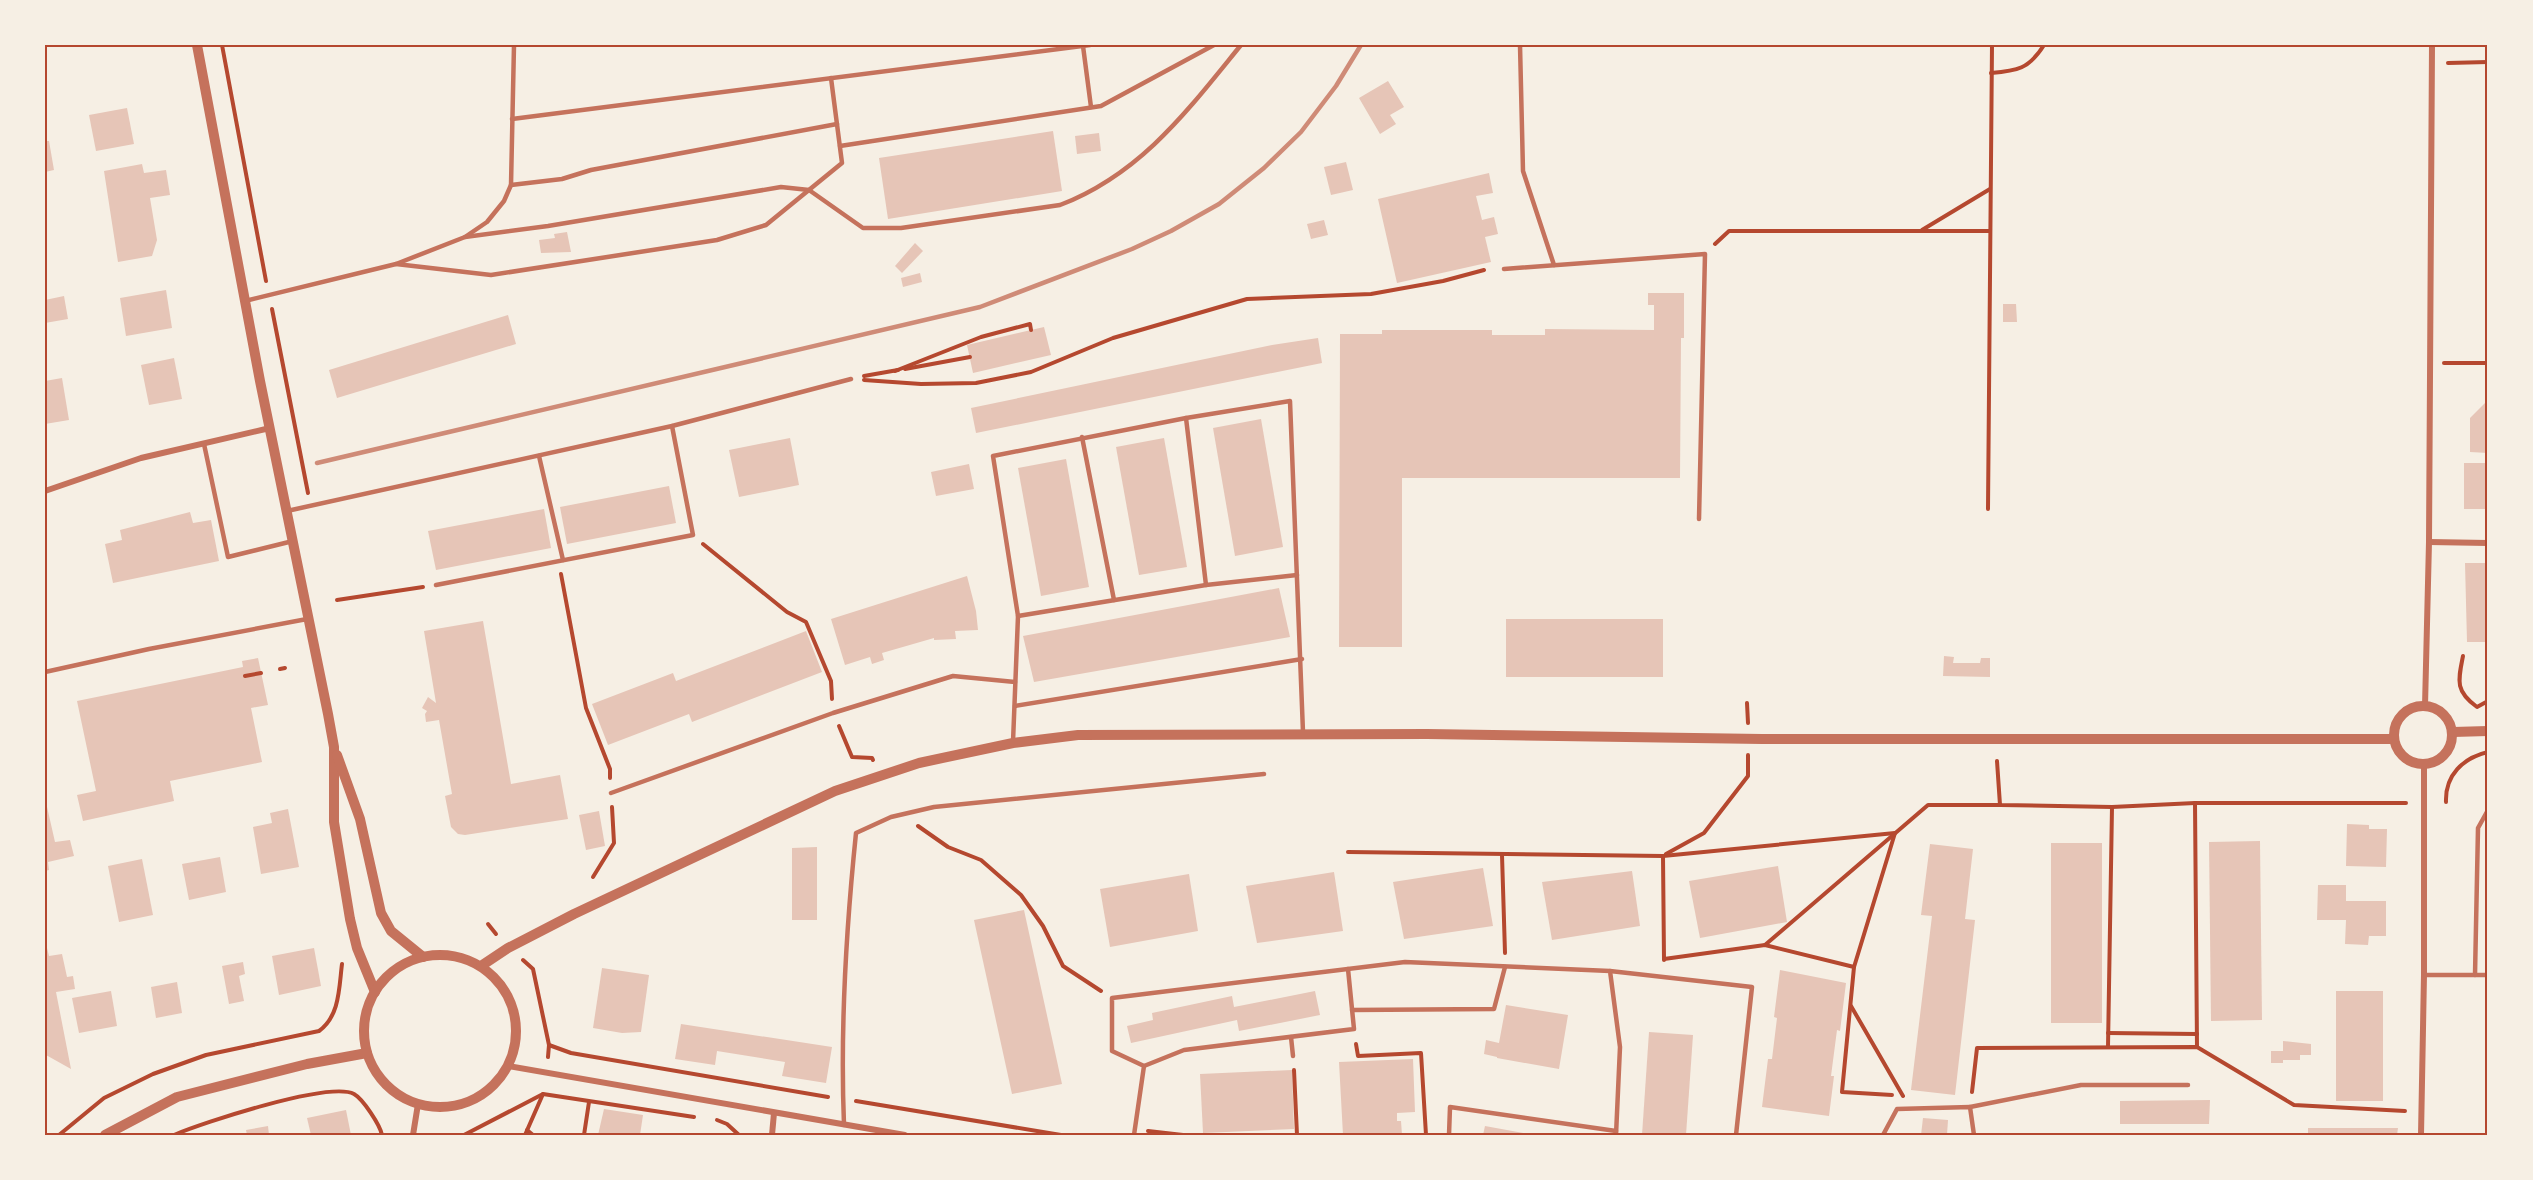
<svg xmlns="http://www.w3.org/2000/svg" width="2533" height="1180" viewBox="0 0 2533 1180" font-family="'PT Sans Narrow',sans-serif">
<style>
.building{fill:#e6c5b7}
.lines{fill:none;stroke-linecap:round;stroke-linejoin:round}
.path{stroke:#b5482f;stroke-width:4}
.service{stroke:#c5725c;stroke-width:4.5}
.minor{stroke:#c5725c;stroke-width:6}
.tertiary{stroke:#c5725c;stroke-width:10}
.rail{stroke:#cf8b77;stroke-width:4.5}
.neatline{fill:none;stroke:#b5482f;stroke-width:2}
</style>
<rect width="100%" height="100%" fill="#f6efe4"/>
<g class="building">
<polygon points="1388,81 1404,107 1390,115 1396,124 1380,134 1359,98"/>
<polygon points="127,108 134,144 96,151 89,115"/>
<polygon points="1053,131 1062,191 888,219 879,158"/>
<polygon points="1099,133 1101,151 1077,154 1075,136"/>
<polygon points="45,141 49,141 54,170 45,172"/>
<polygon points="1346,162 1353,190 1331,195 1324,167"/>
<polygon points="142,164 144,173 166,170 170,195 150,198 157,240 152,256 118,262 104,171"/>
<polygon points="1489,173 1493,193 1476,196 1482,220 1494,217 1498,234 1485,237 1491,262 1397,283 1378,199"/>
<polygon points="1324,220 1328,235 1311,239 1307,224"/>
<polygon points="567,232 571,252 541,253 539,240 555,238 554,234"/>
<polygon points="915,243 923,251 902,273 895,266"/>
<polygon points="920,273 922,282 903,287 901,278"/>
<polygon points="166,290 172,328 126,336 120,298"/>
<polygon points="1648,293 1684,293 1684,338 1681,338 1680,478 1402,478 1402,647 1339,647 1340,334 1382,334 1382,330 1492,330 1492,335 1545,335 1545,329 1654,330 1654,305 1648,305"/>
<polygon points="64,296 68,319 45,323 45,300"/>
<polygon points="2003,304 2016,304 2017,322 2003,322"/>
<polygon points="508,315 516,344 337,398 329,370"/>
<polygon points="1044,327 1051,355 973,373 967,345"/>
<polygon points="1318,338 1322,363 976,433 971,408 1272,345"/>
<polygon points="174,358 182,399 149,405 141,365"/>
<polygon points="62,378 69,420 45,424 45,381"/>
<polygon points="2488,400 2488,453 2470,452 2470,418"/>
<polygon points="1261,419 1283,547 1235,556 1213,428"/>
<polygon points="790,438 799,485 739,497 729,450"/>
<polygon points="1164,438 1187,567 1139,575 1116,447"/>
<polygon points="1066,459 1089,587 1041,596 1018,468"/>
<rect x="2464" y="463" width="24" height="46"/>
<polygon points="969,464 974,489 936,496 931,472"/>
<polygon points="669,486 676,523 567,544 560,507"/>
<polygon points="544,509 551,548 436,570 428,531"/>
<polygon points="190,512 193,523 211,520 219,561 113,583 105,544 122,540 120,530"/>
<polygon points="2465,563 2488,563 2488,642 2467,642"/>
<polygon points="967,576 976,611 978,630 955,631 956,639 934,640 934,638 882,653 884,660 872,664 870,657 845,665 831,619"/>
<polygon points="1279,588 1290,637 1034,682 1023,636"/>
<rect x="1506" y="619" width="157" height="58"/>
<polygon points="483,621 511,784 560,775 568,819 465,835 458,834 451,827 445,796 452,794 439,720 426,722 425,714 427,711 422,708 428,697 436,703 424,631"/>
<polygon points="806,631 822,672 692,722 689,714 608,745 592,704 673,673 676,681"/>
<polygon points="1944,656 1954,657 1953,663 1980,663 1981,658 1990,658 1990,677 1943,676"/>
<polygon points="258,658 268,705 251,708 262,762 170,781 174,801 83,821 77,795 96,791 77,701 243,667 242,661"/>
<polygon points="45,798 55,842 70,840 74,856 48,862 49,870 45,871"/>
<polygon points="288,809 299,867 261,874 253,827 272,823 270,813"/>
<polygon points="599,811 605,846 586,850 579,815"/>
<polygon points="2347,824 2369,825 2369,829 2387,829 2386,867 2346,866"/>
<polygon points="2260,841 2262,1020 2211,1021 2209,842"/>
<rect x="2051" y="843" width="51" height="180"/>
<polygon points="1930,844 1973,849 1965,919 1975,920 1955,1095 1911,1090 1932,916 1921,915"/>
<polygon points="817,847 817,920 792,920 792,848"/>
<polygon points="220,857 226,892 189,900 182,864"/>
<polygon points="142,859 153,915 119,922 108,866"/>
<polygon points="1778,866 1787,922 1700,938 1689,881"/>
<polygon points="1483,868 1493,926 1404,939 1393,882"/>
<polygon points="1632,871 1640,926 1552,940 1542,882"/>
<polygon points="1334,872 1343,931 1257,943 1246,886"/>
<polygon points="1189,874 1198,931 1110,947 1100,889"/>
<polygon points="2318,885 2346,885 2346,901 2386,901 2386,936 2369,936 2368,945 2345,944 2346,920 2317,920"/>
<polygon points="1024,910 1062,1084 1012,1094 974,920"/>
<polygon points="45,940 49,956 62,954 67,977 73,976 75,989 56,992 71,1069 46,1055 45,1050"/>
<polygon points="314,948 321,986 279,995 272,956"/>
<polygon points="243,962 245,974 239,976 244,1001 229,1004 222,966"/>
<polygon points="602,968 649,975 641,1032 622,1033 593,1028"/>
<polygon points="1780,970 1846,983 1840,1031 1837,1030 1831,1076 1834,1076 1829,1116 1762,1107 1768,1059 1772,1059 1777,1018 1774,1017"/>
<polygon points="177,982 182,1013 156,1018 151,987"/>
<polygon points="111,991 117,1026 79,1033 72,998"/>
<polygon points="1315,991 1320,1015 1239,1031 1237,1020 1131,1043 1127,1026 1153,1020 1152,1013 1232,996 1234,1007"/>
<rect x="2336" y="991" width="47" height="110"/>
<polygon points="1506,1005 1568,1015 1559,1069 1497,1058 1497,1057 1484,1054 1486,1040 1499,1043"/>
<polygon points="681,1024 832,1047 826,1083 782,1076 785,1062 717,1051 715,1065 675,1059"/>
<polygon points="1649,1032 1693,1035 1686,1135 1642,1135"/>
<polygon points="2283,1041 2311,1044 2311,1055 2300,1055 2300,1060 2283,1060 2283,1063 2271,1063 2271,1051 2283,1051"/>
<polygon points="1413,1059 1415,1112 1397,1113 1397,1121 1401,1121 1402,1135 1343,1135 1339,1062"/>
<polygon points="1292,1070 1294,1129 1203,1133 1200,1074"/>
<polygon points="2210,1100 2209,1124 2120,1124 2120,1101"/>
<polygon points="604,1109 643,1115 640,1135 598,1135"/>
<polygon points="346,1110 351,1135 311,1135 307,1118"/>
<polygon points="1923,1118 1948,1120 1947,1135 1921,1135"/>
<polygon points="268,1126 269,1135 247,1135 246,1130"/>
<polygon points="1485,1126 1529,1134 1529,1135 1483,1135"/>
<polygon points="2308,1128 2398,1128 2397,1135 2308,1135"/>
</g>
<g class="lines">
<g class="path">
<polyline points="222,45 266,281"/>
<polyline points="2448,63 2488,62"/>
<path d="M 1991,73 C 2017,71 2029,69 2044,45"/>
<polyline points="1922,230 1990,189"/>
<polyline points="1715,244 1729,231 1990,231"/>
<polyline points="272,309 308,493"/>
<polyline points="2444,363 2488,363"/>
<polyline points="905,369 970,357"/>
<polyline points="895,371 981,337 1030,324 1031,330"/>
<polyline points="864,376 898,370"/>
<polyline points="864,380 921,384 976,383 1031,372 1113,338 1247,299 1371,294 1443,281 1484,270"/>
<polyline points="1988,509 1992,45"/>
<polyline points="703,544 787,612 806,622 831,681 832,699"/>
<polyline points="561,574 586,708 610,769 610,778"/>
<polyline points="337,600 423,587"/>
<path d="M 2463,656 C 2458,681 2455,691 2477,707 L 2488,701"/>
<polyline points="280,669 285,668"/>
<polyline points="245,676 261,673"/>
<polyline points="1747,703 1748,723"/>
<polyline points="839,726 852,757 872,758 873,760"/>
<polyline points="1997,761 2000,805 2112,807 2195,803 2406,803"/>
<path d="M 2446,802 C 2445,775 2463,758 2488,752"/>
<polyline points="2195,803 2197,1047"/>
<polyline points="918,826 948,847 981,860 1021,895 1043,926 1063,966 1101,991"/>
<polyline points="1348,852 1663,856 1895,833 1854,967"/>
<polyline points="1666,854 1704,833 1748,776 1748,755"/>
<polyline points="1502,855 1505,953"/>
<polyline points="1663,856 1664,960"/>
<polyline points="593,877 614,843 612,807"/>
<polyline points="488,924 496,934"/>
<polyline points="1765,945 1928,805 2000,805"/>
<polyline points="1664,959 1765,945 1854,967 1842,1092 1892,1095"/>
<polyline points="523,960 533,969 549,1045 548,1057"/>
<polyline points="1851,1006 1903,1096"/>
<polyline points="2108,1033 2197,1034"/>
<polyline points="1356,1044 1358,1056 1421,1053 1426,1135"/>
<polyline points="549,1045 571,1053 828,1097"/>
<polyline points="2108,1047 2112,807"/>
<polyline points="1294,1070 1297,1135"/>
<polyline points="1972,1092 1977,1048 2197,1047 2294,1105 2405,1111"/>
<polyline points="856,1101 1061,1135"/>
<polyline points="717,1120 727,1124 739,1135"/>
<polyline points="527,1130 533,1135"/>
<polyline points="1148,1131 1183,1135"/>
<path d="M 59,1135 L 104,1098 L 153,1074 L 206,1055 L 319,1031 C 340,1016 339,987 342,964"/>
<path d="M 174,1135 C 202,1123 329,1081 354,1094 C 363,1099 380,1125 382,1135"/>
<polyline points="464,1135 543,1094 694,1117"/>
<polyline points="525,1135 543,1094"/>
<polyline points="584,1135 589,1102"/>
</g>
<g class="service">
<polyline points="1520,45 1523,171 1554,265"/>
<polyline points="1083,46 1091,107"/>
<polyline points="512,119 1090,45"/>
<polyline points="840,146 1101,106 1214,45"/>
<polyline points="511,185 562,179 591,170 837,124"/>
<path d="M 465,237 L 548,226 L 781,187 L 809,190 L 863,228 L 901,228 L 1060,205 C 1141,174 1188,110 1241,45"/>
<polyline points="396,264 491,275 717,240 766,225 842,163 831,78"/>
<polyline points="1504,269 1705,254 1699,519"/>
<polyline points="245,301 396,264 465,237 487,222 504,201 511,185 514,45"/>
<polyline points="1186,418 1206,585"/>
<polyline points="1082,437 1114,600"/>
<polyline points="204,444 228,557 293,541"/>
<polyline points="539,456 563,560"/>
<polyline points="287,511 672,426 851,379"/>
<polyline points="436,585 693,535 672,426"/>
<polyline points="1018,616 1206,585 1297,575"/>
<polyline points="45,672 149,649 307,619"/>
<polyline points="1015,706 1302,659"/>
<polyline points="1013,742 1018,616 993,456 1186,418 1290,401 1303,732"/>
<polyline points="611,793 833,713 953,676 1015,682"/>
<polyline points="1610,971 1752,987 1736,1135"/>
<polyline points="2424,975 2488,975"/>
<polyline points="2475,975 2478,828 2488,810"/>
<polyline points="1352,1010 1494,1009 1505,967"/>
<polyline points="1291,1037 1293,1056"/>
<polyline points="1144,1066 1184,1050 1354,1029 1348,969"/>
<polyline points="1970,1107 2081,1085 2188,1085"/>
<path d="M 844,1125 C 840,1027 846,930 856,833 L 891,817 L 934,807 L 1264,774"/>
<polyline points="1134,1135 1144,1066 1112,1051 1112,998 1405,962 1610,971 1620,1047 1616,1135"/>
<polyline points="1449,1135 1450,1107 1616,1131"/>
<polyline points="1883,1135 1897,1109 1970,1107 1974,1135"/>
</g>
<g class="minor">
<polyline points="45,491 141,458 270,428"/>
<polyline points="2429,542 2488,543"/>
<polyline points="2425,706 2429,542 2432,45"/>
<polyline points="508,1066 905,1135"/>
<polyline points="413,1135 418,1104"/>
<polyline points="772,1135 774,1113"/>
<polyline points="2421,1135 2424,975 2424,764"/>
</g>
<g class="tertiary">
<polyline points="197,45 260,381 328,714 334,747 334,822 350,919 357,948 375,992"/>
<circle cx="2423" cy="735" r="29"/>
<polyline points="2453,732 2488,731"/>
<polyline points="337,755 360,819 381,913 391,931 423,957"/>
<circle cx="440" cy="1031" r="76"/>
<polyline points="481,966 508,948 574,914 835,791 919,763 1013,743 1078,735 1427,734 1762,739 2394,739"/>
<polyline points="105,1135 177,1097 307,1064 367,1053"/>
</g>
<polyline class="rail" points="317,463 980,307 1132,249 1171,231 1219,204 1264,168 1301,132 1336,86 1361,45"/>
</g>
<rect width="2533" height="1180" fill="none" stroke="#f6efe4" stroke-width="93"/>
<rect x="46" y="46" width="2440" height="1088" class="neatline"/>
</svg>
